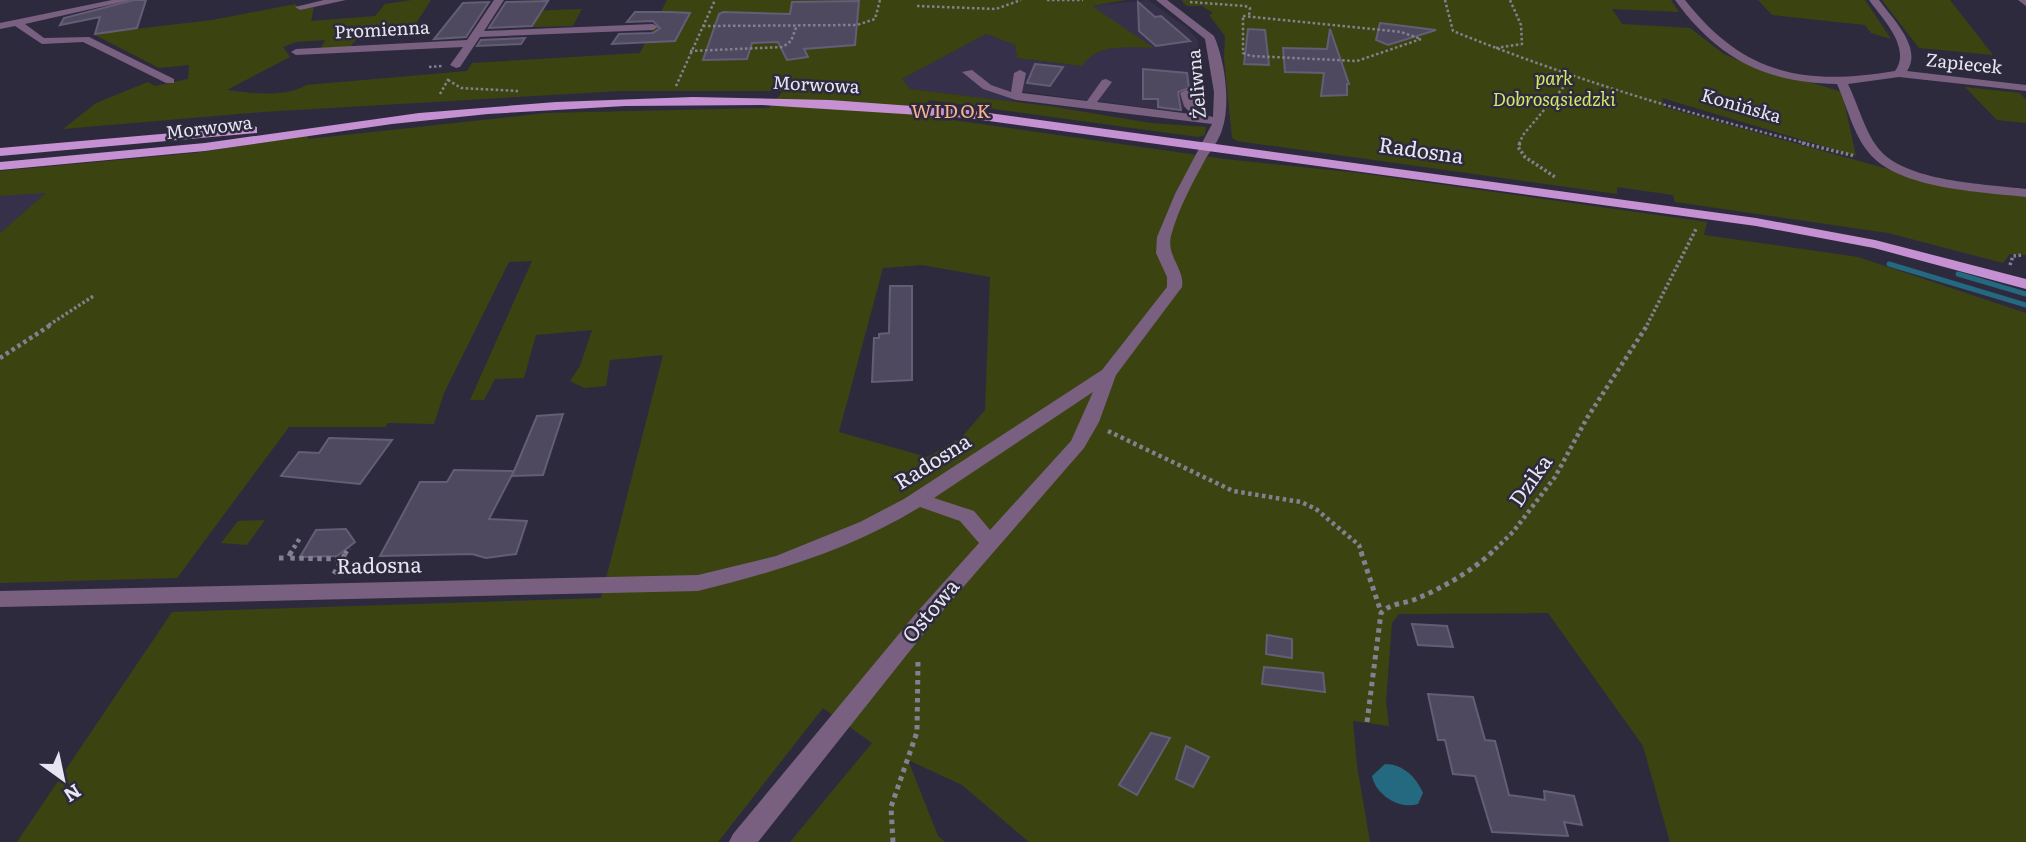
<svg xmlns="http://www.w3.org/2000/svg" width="2026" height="842" viewBox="0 0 2026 842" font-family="Literata,serif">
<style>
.built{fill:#37304b}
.green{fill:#3b4411;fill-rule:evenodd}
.water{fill:#24697f}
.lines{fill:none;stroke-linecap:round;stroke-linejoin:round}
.stream{stroke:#24697f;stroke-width:5}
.building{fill:#4e495f;stroke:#635e75;stroke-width:2}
.path-far3{stroke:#848091;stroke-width:2.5;stroke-dasharray:2.5 2.5;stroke-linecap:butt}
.path-far2{stroke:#848091;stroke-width:3.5;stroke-dasharray:2.5 2.5;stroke-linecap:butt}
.path-far1{stroke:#848091;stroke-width:4.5;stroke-dasharray:3.5 3.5;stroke-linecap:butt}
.path{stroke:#848091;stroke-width:5;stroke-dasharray:4.5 4.5;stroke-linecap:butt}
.minor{fill:#796080;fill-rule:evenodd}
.major{fill:#c591d2;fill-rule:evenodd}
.labels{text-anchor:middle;stroke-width:5;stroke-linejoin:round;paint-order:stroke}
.far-street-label{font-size:18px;fill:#e8e5f2;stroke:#2e2a3e}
.far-park-label{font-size:18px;font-style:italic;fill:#d2ea68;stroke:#2e2a3e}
.far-neighbourhood-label{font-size:19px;letter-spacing:2px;fill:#fcb18d;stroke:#2e2a3e}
.street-label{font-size:21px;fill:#e8e5f2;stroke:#2e2a3e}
</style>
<rect width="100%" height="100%" fill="#2e2a3e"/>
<g class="built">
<polygon points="1148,0 1187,28 1198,40 1203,103 1195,107 1172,111 1011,90 1008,95 1015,102 910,89 902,79 986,34 1015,45 1017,58 1082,66 1088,57 1105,50 1121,46 1152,48 1091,6"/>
<polygon points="47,192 6,228 0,233 0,196"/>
</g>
<g class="green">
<path d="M 412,0 L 431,0 L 413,28 L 365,29 L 350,47 L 321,48 L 325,40 L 296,42 L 283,47 L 290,57 L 227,90 C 249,93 286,98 306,85 L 467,71 L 472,63 L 640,53 L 667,0 L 1127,0 L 1092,6 L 1154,48 C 1129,48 1099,42 1082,66 L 1017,58 L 1015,45 L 986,34 L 902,79 L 910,89 L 1049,106 L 1151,123 L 1206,127 L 1205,135 L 1198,137 L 929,100 L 925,116 L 1225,159 L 1359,173 L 1707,222 L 1704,235 L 1858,257 L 2026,313 L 2026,842 L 1670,842 L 1643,746 L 1548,613 L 1399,614 L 1392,623 L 1386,701 L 1389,726 L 1353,721 L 1357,766 L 1370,842 L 1029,842 L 962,785 L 908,760 L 938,836 L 945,842 L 790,842 L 872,743 L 823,708 L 718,842 L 17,842 L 172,612 L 601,598 L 663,355 L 610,360 L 606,386 L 584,388 L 570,381 L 580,366 L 592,330 L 536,335 L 524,378 L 495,379 L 484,400 L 470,400 L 532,261 L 509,262 L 444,393 L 434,424 L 388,423 L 385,427 L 289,427 L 177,578 L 0,583 L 0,233 L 46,193 L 0,196 L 0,171 L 194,153 L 308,136 L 308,139 L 546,113 L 769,108 L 783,91 L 620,91 L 262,112 L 63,129 L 96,103 L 148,82 L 155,86 L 188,79 L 189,65 L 159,68 L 93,34 L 212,20 L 296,4 L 298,10 L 314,7 L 311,21 L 375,16 L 385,4 ZM 922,265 L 990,277 L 985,410 L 962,437 L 927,457 L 839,432 L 883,268 Z"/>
<polygon points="1181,0 1671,0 1679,12 1612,9 1622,24 1690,28 1724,54 1740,61 1842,92 1856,156 1662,98 1664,107 1906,174 2026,194 2026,255 2010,254 2003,263 1888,233 1675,202 1673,195 1617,187 1617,194 1237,141 1232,138 1224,58 1225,36 1209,15 1213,13 1202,6 1187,6"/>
<polygon points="1758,0 1865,0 1891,39 1871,33 1865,25 1772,15"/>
<polygon points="1882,0 1950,0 1993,55 1919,48"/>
<polygon points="582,9 573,26 491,28 501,12"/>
<polygon points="1965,87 2020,93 2026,100 2026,123 1997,120"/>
<polygon points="265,520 247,545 221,543 238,521"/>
</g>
<path class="water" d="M 1385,764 C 1403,764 1416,777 1423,793 L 1418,804 C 1399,810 1376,795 1372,776 Z"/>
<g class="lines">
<g class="stream">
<polyline points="1889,264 2026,305"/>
<polyline points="1958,274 2026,294"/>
</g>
</g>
<g class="building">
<polygon points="134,0 146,0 137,28 95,34 100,17 60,25 64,18"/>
<polygon points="548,1 532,26 489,28 506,2"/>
<polygon points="859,1 855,45 804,49 808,57 787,60 778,42 752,43 747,59 703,60 719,14 723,12 790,14 792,2"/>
<polygon points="489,2 466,37 434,39 463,3"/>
<polygon points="1138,2 1155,17 1161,16 1190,41 1156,46 1139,31"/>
<polygon points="635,12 670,12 690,13 675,41 612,44 619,34 653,33 660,28 653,21 627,22"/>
<polygon points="1380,23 1436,30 1388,45 1376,40"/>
<polygon points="1248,29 1265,30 1269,65 1244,64"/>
<polygon points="1330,29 1349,84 1347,84 1347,95 1321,96 1324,73 1285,72 1283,48 1327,49"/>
<polygon points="525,38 521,44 477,46 481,40"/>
<polygon points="1035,64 1063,67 1050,86 1027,83"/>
<polygon points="1143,69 1187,73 1189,88 1178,92 1181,110 1158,107 1158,99 1143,99"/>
<polygon points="890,286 912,286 912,380 872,382 874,338 879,338 879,334 889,333"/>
<polygon points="563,414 543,475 512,476 537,416"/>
<polygon points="329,438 392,440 360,484 281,476 299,452 319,453"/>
<polygon points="454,470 514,471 489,519 527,521 516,554 486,558 472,554 380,556 420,482 447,482"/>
<polygon points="346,529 355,542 337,556 300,557 316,530"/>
<polygon points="1412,624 1447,626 1453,647 1418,645"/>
<polygon points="1267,635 1292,639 1292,658 1266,654"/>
<polygon points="1264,667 1323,673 1325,692 1262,684"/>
<polygon points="1428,694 1473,697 1485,740 1495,741 1509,795 1545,800 1544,791 1574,796 1582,825 1564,822 1568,836 1492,832 1475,776 1453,774 1445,740 1438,740"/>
<polygon points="1151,733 1170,738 1137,795 1119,785"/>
<polygon points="1186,746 1209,757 1193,787 1176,779"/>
</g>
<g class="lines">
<g class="path-far3">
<polyline points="1047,0 1083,0"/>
<path d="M 1445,0 L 1453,31 C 1569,78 1688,114 1809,144"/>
<polyline points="1190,2 1245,6 1250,8 1249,16"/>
<polyline points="917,6 996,9 1021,0"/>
<polygon points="1243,16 1401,32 1421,39 1357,61 1251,56 1243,53"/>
<polyline points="703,26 857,25 875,19 880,0"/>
<polyline points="1496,48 1522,44 1521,25 1510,0"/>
<polyline points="690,51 783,47 791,41 797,25"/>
<polyline points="429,67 442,66"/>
<polyline points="448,80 461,88 518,91"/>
<polyline points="676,86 715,0"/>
<polyline points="440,94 449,78"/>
<polyline points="1519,144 1523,135 1572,77"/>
</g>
<g class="path-far2">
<polyline points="1520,143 1518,147 1525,157 1555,177"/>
<polyline points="1802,143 1855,156"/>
<polyline points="2010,265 2013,256 2022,255"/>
<polyline points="49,325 95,295"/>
<polyline points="1647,325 1697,227"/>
</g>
<g class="path-far1">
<polyline points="0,358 52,324"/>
<polyline points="1108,431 1233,491 1301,502 1316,509 1359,545 1362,554"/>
<polyline points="290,554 300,538"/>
<polyline points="345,554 349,548"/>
<polyline points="1490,554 1513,532 1555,477 1587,418 1648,324"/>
</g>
<g class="path">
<polyline points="291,552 288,558 342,559"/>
<polyline points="1361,552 1381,612"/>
<polyline points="279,558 288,558"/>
<polyline points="334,574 346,552"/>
<path d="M 1367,722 L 1381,613 C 1390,603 1404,604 1416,599 C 1442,588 1471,572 1492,552"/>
<polyline points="893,842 891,807 917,732 918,660"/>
</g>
<g class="minor">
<polygon points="112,0 131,0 25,24 44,38 89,37 174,79 174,83 166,83 83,42 42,44 15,26 0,29 0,23"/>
<polygon points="324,0 346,0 300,10 295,7"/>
<polygon points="494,0 504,0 484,31 653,24 658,27 653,30 480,37 460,67 456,68 450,65 463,47 296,55 291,52 296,49 467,40"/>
<path d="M 1156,0 L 1167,0 L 1214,36 C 1225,61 1231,104 1222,130 C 1219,140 1212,149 1206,158 C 1193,182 1178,209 1171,236 C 1166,256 1185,269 1182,287 L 1116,375 L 1099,422 L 1084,448 L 932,623 L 758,842 L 729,842 L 733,834 L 918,611 L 979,543 L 960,521 L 920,507 C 852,549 775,572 698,591 L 0,607 L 0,591 L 698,575 L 776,556 L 860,522 L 904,499 L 1102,370 L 1167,287 L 1167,277 L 1156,253 L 1157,237 L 1175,194 L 1212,124 L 1016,100 L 983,89 L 962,72 L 972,70 L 991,85 L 1011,92 L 1014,73 L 1020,70 L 1026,73 L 1022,93 L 1087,101 L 1102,80 L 1106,79 L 1112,82 L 1097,102 L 1191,114 L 1184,106 L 1180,93 L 1186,90 L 1190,91 C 1196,102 1198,115 1213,117 L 1214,92 L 1205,39 ZM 1093,392 L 1071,441 L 990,530 L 974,511 L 934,498 Z"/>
<path d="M 1675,0 L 1685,0 C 1744,75 1804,86 1895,71 C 1912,48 1882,18 1869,0 L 1879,0 C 1892,18 1923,48 1907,71 L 2026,85 L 2026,91 L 1899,77 L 1848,84 C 1858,104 1864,130 1878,148 C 1904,182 1986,184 2026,189 L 2026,197 C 1982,192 1898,189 1869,153 C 1853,134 1847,106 1837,84 C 1765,83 1717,58 1675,0 Z"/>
<polygon points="2018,0 2026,0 2026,6"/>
</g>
<g class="major">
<polygon points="693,97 830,100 967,110 1756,218 1875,240 2026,279 2026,289 1874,248 1756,226 967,118 762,105 625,106 488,114 392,124 205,151 0,170 0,162 205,143 419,113 556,102"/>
<polygon points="253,126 257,127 257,133 0,156 0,148"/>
</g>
</g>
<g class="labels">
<g class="far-street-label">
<text transform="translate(382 30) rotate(-3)" y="6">Promienna</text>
<text transform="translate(1964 64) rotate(6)" y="6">Zapiecek</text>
<text transform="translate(1197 84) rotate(-95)" y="6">Żeliwna</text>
<text transform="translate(816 85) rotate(3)" y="6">Morwowa</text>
<text transform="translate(1741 106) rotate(16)" y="6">Konińska</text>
<text transform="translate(209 128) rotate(-7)" y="6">Morwowa</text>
</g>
<g class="far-park-label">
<text x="1554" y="85">park<tspan x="1554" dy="21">Dobrosąsiedzki</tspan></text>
</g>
<g class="far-neighbourhood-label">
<text x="952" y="118">WIDOK</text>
</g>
<g class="street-label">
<text transform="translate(1421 151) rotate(8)" y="7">Radosna</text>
<text transform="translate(933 462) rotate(-32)" y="7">Radosna</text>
<text transform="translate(1531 481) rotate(-55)" y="7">Dzika</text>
<text transform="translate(379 566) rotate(-1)" y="7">Radosna</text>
<text transform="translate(931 611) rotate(-50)" y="7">Ostowa</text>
</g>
</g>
<g transform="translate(63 779) rotate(147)" stroke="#2e2a3e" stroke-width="5" paint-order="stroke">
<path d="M0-5L12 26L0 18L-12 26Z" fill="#e8e5f2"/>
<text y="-10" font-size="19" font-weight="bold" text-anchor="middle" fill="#e8e5f2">N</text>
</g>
</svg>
